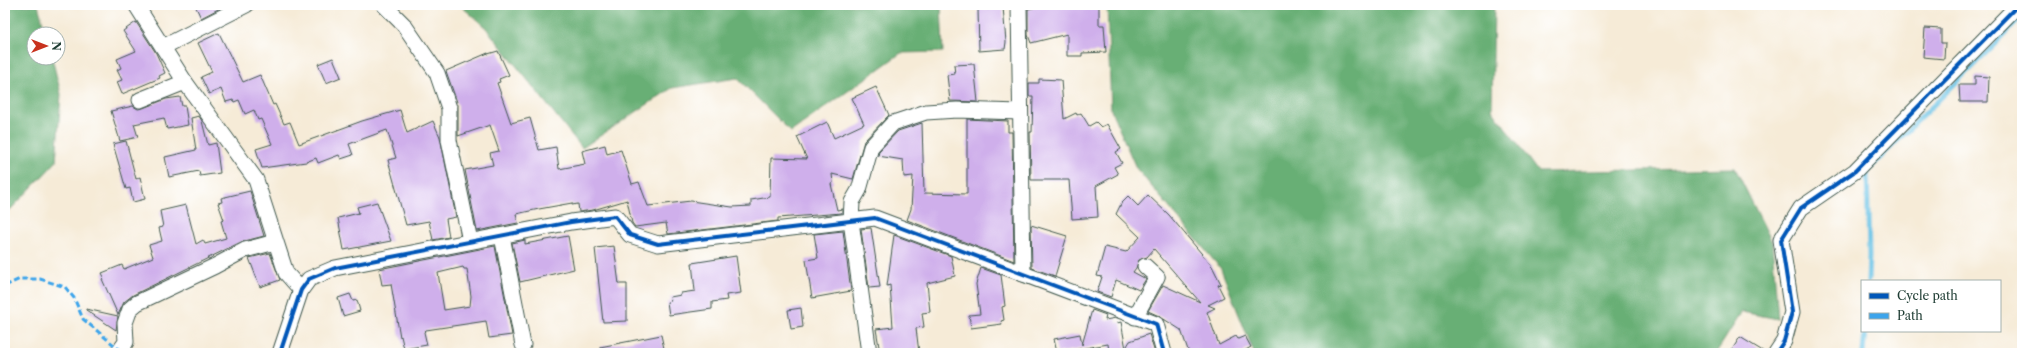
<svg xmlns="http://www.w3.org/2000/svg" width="2027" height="358" viewBox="0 0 2027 358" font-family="'Libre Caslon Text',serif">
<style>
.forest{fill:#68af74;stroke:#447654}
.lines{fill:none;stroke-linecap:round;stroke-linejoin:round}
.stream{stroke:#67c2e5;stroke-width:5}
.building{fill:#cfafeb;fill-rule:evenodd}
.minor-casing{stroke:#3f574c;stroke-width:17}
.minor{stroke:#fff;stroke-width:15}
.quiet{stroke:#3da4eb;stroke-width:3;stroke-dasharray:6 3;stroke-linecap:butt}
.cycleway-casing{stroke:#fff;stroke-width:6}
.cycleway{stroke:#0057b8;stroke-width:4}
</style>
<rect width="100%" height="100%" fill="#fff"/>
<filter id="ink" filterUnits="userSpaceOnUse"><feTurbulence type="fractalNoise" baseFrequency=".025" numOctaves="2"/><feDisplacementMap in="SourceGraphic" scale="8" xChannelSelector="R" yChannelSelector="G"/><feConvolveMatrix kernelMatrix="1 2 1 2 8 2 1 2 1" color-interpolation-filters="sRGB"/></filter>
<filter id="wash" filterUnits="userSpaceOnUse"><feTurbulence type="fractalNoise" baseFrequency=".012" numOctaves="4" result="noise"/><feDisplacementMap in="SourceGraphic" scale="16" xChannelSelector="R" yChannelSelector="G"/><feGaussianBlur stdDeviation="0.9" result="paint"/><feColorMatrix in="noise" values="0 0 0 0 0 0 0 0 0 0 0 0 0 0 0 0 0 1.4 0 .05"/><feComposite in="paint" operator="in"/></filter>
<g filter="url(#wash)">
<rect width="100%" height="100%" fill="#f6ebd7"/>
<g class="forest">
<polygon points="5,5 38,5 46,34 34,34 34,58 52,58 61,94 56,162 11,209 5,212"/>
<polygon points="460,5 941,5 943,52 901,53 791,132 737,78 672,88 582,148 486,28"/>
<polygon points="1107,5 1494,5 1492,109 1538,172 1735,168 1772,242 1778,319 1742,312 1716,353 1254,353 1221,269 1136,168 1111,110"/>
</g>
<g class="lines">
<g class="stream">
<polyline points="1868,281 1869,256 1867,171 2022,17"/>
<polyline points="1863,353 1865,331"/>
</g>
</g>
<g id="blocks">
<g class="building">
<polygon points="195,5 226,5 201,18"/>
<polygon points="1045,5 1099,5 1099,25 1104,25 1106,52 1082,53 1082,56 1067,56 1067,34 1031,43 1028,35 1028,9"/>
<polygon points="1003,7 1006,42 1005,49 979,51 978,9"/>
<polygon points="136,22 156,53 165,73 159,76 160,78 122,94 117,82 122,80 117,70 121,68 117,59 136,51 123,31"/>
<polygon points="1925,28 1941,29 1941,43 1945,43 1944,59 1923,57"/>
<polygon points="219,33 243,82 260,75 273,105 275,104 284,124 290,122 299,144 362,121 400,110 407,133 433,121 440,137 456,217 446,219 449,237 433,240 429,221 406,225 388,160 396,158 387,130 349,144 353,155 341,159 339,155 318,163 316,158 306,162 262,168 256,149 272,144 261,119 258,120 254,110 245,114 239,100 234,102 233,100 226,102 221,89 209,94 201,77 212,72 198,43"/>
<polygon points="498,51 509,75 499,79 500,82 497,83 511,123 530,118 539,150 556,147 559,169 585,164 582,151 605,145 607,154 621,150 632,184 639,182 648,206 691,201 732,207 751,206 751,200 770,197 771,158 807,159 797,137 827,122 834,138 864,124 852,98 876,87 889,115 864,141 853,179 832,174 833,183 831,184 837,210 842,209 842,213 778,218 778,221 668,234 666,223 635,227 632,223 627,200 593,210 579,212 578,204 572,205 572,203 539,209 516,214 518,223 477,231 465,170 493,165 490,153 499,151 490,125 458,136 458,105 446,71 488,53 488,54"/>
<polygon points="333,58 341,77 326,83 318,64"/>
<polygon points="974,64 978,102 950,101 947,75 955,74 954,65"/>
<polygon points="1975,76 1989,77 1988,102 1960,102 1959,85 1975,85"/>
<polygon points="1039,79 1061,80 1064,119 1076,113 1077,115 1081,113 1089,126 1096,122 1101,127 1107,124 1121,149 1116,152 1122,163 1114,167 1118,174 1096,186 1098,217 1072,219 1069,180 1031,180 1030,132 1032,132 1033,96 1029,96 1029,83 1039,83"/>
<polygon points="180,97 182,106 185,106 188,125 167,129 164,118 134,124 138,137 120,141 111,111 133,106 138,109 143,108 166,99"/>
<polygon points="199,116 202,121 208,145 216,143 220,173 200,176 199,171 169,177 165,157 196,150 191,118"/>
<polygon points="967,119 1008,121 1008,132 1012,132 1014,261 907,220 911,209 913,176 904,177 903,160 878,156 879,151 898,131 922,123 924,193 967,194"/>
<polygon points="126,141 136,179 140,177 145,199 133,202 130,188 126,189 113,144"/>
<polygon points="250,191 264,236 241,242 133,295 124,302 118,315 102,279 104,277 102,273 122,265 124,269 153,257 149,245 162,241 159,228 163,227 160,211 186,205 196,244 203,240 205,244 226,238 221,221 224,220 218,203 222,202 221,198"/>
<polygon points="1148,195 1169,215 1212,266 1221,284 1218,285 1224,297 1208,305 1215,308 1207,312 1219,345 1236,336 1238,339 1245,336 1251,347 1244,351 1245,353 1189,353 1181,330 1159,316 1148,311 1163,285 1200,302 1154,249 1147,257 1139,260 1136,268 1133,272 1146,279 1139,290 1116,280 1111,297 1097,292 1102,277 1097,276 1105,247 1126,252 1140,237 1116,214 1122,202 1128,196 1138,206"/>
<polygon points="377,202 391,241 344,250 338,218 359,213 357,207"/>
<polygon points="1031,225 1067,236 1055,276 1032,268"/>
<polygon points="871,228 880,287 869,288 861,229"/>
<polygon points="843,231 851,291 812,298 806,260 818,258 814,234"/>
<polygon points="894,235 951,256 955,276 927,283 930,312 922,313 924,327 916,328 919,353 880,353 876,329 893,327 890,285 887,286"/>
<polygon points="568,236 574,269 520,282 512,243 525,240 525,244"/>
<path d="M 495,246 L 512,335 L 489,338 L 486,321 L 426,330 L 424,332 L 427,345 L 404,349 L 401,336 L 400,337 L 391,284 L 382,285 L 379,269 ZM 463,267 L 464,269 L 467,269 L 471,296 L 470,306 L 444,310 L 438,273 Z"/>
<polygon points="614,246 619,284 627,284 627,321 603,322 595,248"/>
<polygon points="270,253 280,280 260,287 249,258"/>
<polygon points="736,256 741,293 726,295 727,300 712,302 712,309 669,315 667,302 671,301 670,297 681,295 681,293 695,291 692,263"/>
<polygon points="981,268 1001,275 1005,306 1002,307 1004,320 1001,321 1002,324 971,328 969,315 980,314 976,284"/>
<polygon points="350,294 353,301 357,300 360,311 343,316 338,298"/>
<polygon points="801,308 803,327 791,329 788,310"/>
<polygon points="86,309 118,316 116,330 86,310"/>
<polygon points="1092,310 1106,315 1105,320 1116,318 1117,323 1121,322 1126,349 1109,351 1108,344 1057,353 1054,339 1080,334 1082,345"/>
<polygon points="1149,334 1155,353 1129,353 1127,346 1130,341"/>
<polygon points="661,335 665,353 601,353 600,347"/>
<polygon points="1740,337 1766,353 1730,353"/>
</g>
</g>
</g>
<g filter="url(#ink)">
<use href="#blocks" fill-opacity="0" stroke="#3f574c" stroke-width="1"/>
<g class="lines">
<defs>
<g id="minor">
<polyline points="136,5 185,82 256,180 286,273 301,290"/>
<polyline points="384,5 404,25 437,73 449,108 449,140 470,241"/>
<polyline points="1019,5 1023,274"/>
<polyline points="163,47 246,5"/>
<polyline points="140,100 185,82"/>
<polyline points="502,236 523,345"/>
<polyline points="1135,317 1157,277 1145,266"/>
<polyline points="118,353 126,342 125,323 130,309 137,303 215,266 245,250 275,242"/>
<polyline points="280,353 301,290 309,279 335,268 571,222 615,216 630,235 658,244 875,218 1156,324 1164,353"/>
<polyline points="869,353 851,221 852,202 859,190 871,147 893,123 926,112 957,110 1020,112"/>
<polyline points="1776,353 1784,341 1792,312 1781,240 1801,208 1855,171 2018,5"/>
</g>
</defs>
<use href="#minor" class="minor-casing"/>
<use href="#minor" class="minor"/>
<polyline class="quiet" points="5,286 20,279 40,279 65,287 74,298 83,319 120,350"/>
<defs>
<g id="cycleway">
<polyline points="280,353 301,290 309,279 335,268 571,222 615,216 630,235 658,244 875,218 1156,324 1164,353"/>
<polyline points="1776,353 1784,341 1792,312 1781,240 1801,208 1855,171 2018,5"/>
</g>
</defs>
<use href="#cycleway" class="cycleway-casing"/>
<use href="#cycleway" class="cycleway"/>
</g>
</g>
<rect width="2027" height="358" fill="none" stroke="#fff" stroke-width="20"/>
<rect x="1861" y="280" width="140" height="52" fill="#ffffff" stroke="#a5b1ae"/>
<rect x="1869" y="293" width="20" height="6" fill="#0057b8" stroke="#a5b1ae"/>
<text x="1897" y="300" font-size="12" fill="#1f3d34">Cycle path</text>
<rect x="1869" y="313" width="20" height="6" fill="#3da4eb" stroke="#a5b1ae"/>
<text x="1897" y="320" font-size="12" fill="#1f3d34">Path</text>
<g transform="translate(46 46) rotate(90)"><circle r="19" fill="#ffffff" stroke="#a5b1ae"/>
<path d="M0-3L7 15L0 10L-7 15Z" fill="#c8321e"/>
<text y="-6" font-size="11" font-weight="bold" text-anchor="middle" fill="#1f3d34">N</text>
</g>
</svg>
